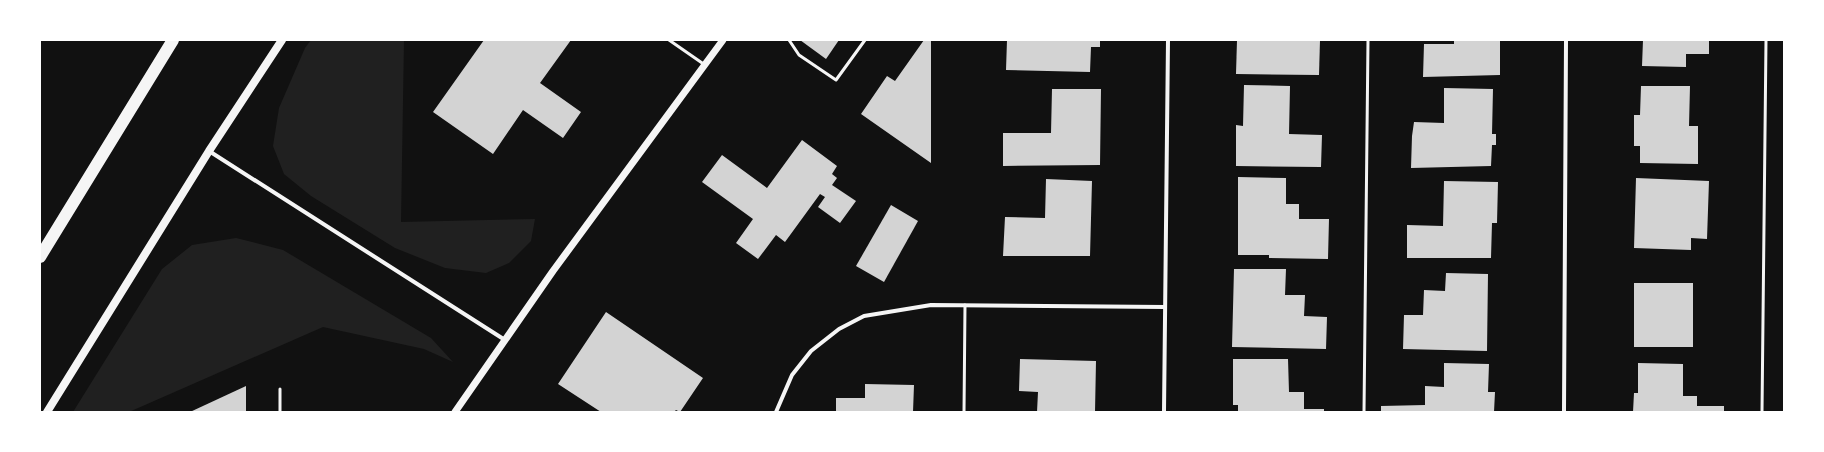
<svg xmlns="http://www.w3.org/2000/svg" width="1824" height="452" viewBox="0 0 1824 452" font-family="'DejaVu Sans',sans-serif">
<style>
.green{fill:#202020}
.building{fill:#d3d3d3}
.lines{fill:none;stroke-linecap:round;stroke-linejoin:round}
.service{stroke:#f5f5f5;stroke-width:3}
.minor{stroke:#f5f5f5;stroke-width:4}
.tertiary{stroke:#f5f5f5;stroke-width:7}
.secondary{stroke:#f5f5f5;stroke-width:8}
.motorway{stroke:#f5f5f5;stroke-width:12}
</style>
<rect width="100%" height="100%" fill="#111"/>
<g class="green">
<polygon points="311,40 404,40 401,222 535,219 531,241 509,263 486,273 445,268 395,248 311,196 284,174 273,146 279,108 305,48"/>
<polygon points="236,238 283,250 431,338 453,362 424,349 323,327 129,412 73,412 162,269 192,245"/>
</g>
<g class="building">
<polygon points="484,40 571,40 540,83 581,112 563,138 523,110 493,154 433,112"/>
<polygon points="800,40 839,40 826,59"/>
<polygon points="924,40 931,40 931,163 861,114 887,76 895,81"/>
<polygon points="1007,40 1100,40 1100,47 1091,47 1090,72 1006,70"/>
<polygon points="1237,40 1320,40 1319,75 1236,74"/>
<polygon points="1454,40 1500,40 1500,75 1423,77 1424,44 1454,44"/>
<polygon points="1643,40 1709,40 1709,54 1686,54 1686,67 1642,66"/>
<polygon points="1244,85 1290,86 1289,134 1322,135 1321,167 1236,166 1236,125 1243,126"/>
<polygon points="1641,86 1690,86 1689,126 1698,126 1698,164 1640,163 1640,146 1634,146 1634,115 1640,115"/>
<polygon points="1444,88 1493,89 1492,134 1496,134 1496,145 1492,145 1491,166 1411,168 1412,136 1414,122 1444,123"/>
<polygon points="1052,89 1101,89 1100,165 1003,166 1003,133 1051,133"/>
<polygon points="802,140 837,166 832,174 837,178 832,185 856,201 840,223 818,207 825,197 820,194 785,242 776,235 758,259 736,243 753,219 702,182 722,155 767,188"/>
<polygon points="1238,177 1286,178 1286,204 1299,204 1299,219 1329,219 1328,259 1269,258 1269,255 1238,255"/>
<polygon points="1636,178 1709,181 1707,239 1691,238 1691,250 1634,248"/>
<polygon points="1046,179 1092,181 1090,256 1003,256 1005,217 1045,218"/>
<polygon points="1444,181 1498,182 1497,223 1492,223 1491,258 1407,258 1407,225 1443,226"/>
<polygon points="891,205 918,221 884,282 856,266"/>
<polygon points="1234,269 1286,269 1285,295 1305,295 1304,316 1327,317 1326,349 1232,347"/>
<polygon points="1446,273 1488,274 1487,351 1403,349 1404,315 1423,315 1424,290 1445,291"/>
<rect x="1634" y="283" width="59" height="64"/>
<polygon points="606,312 703,378 680,412 676,410 674,412 601,412 558,384"/>
<polygon points="1020,359 1096,361 1095,412 1037,412 1038,392 1019,391"/>
<polygon points="1233,359 1288,359 1289,392 1304,392 1304,409 1324,409 1324,412 1238,412 1238,405 1233,405"/>
<polygon points="1444,363 1489,364 1488,392 1495,392 1494,412 1381,412 1381,406 1425,405 1425,386 1444,387"/>
<polygon points="1638,363 1683,364 1683,396 1697,396 1697,406 1724,406 1724,412 1633,412 1634,393 1638,393"/>
<polygon points="865,384 914,385 913,412 836,412 836,398 865,398"/>
<polygon points="246,386 246,412 190,412"/>
</g>
<g class="lines">
<g class="service">
<polyline points="669,40 705,65"/>
<polyline points="789,40 799,55 836,80 865,40"/>
<polyline points="280,412 280,389"/>
<polyline points="964,412 965,305"/>
<polyline points="1364,412 1368,40"/>
<polyline points="1762,412 1766,40"/>
</g>
<g class="minor">
<polyline points="209,151 505,340"/>
<polyline points="776,412 792,375 811,351 839,329 864,316 931,305 1165,307"/>
<polyline points="1164,412 1168,40"/>
<polyline points="1564,412 1566,40"/>
</g>
<polyline class="tertiary" points="455,412 553,271 723,40"/>
<polyline class="secondary" points="47,412 209,151 282,40"/>
<polyline class="motorway" points="40,257 173,40"/>
</g>
<rect width="1824" height="452" fill="none" stroke="#ffffff" stroke-width="82"/>
</svg>
